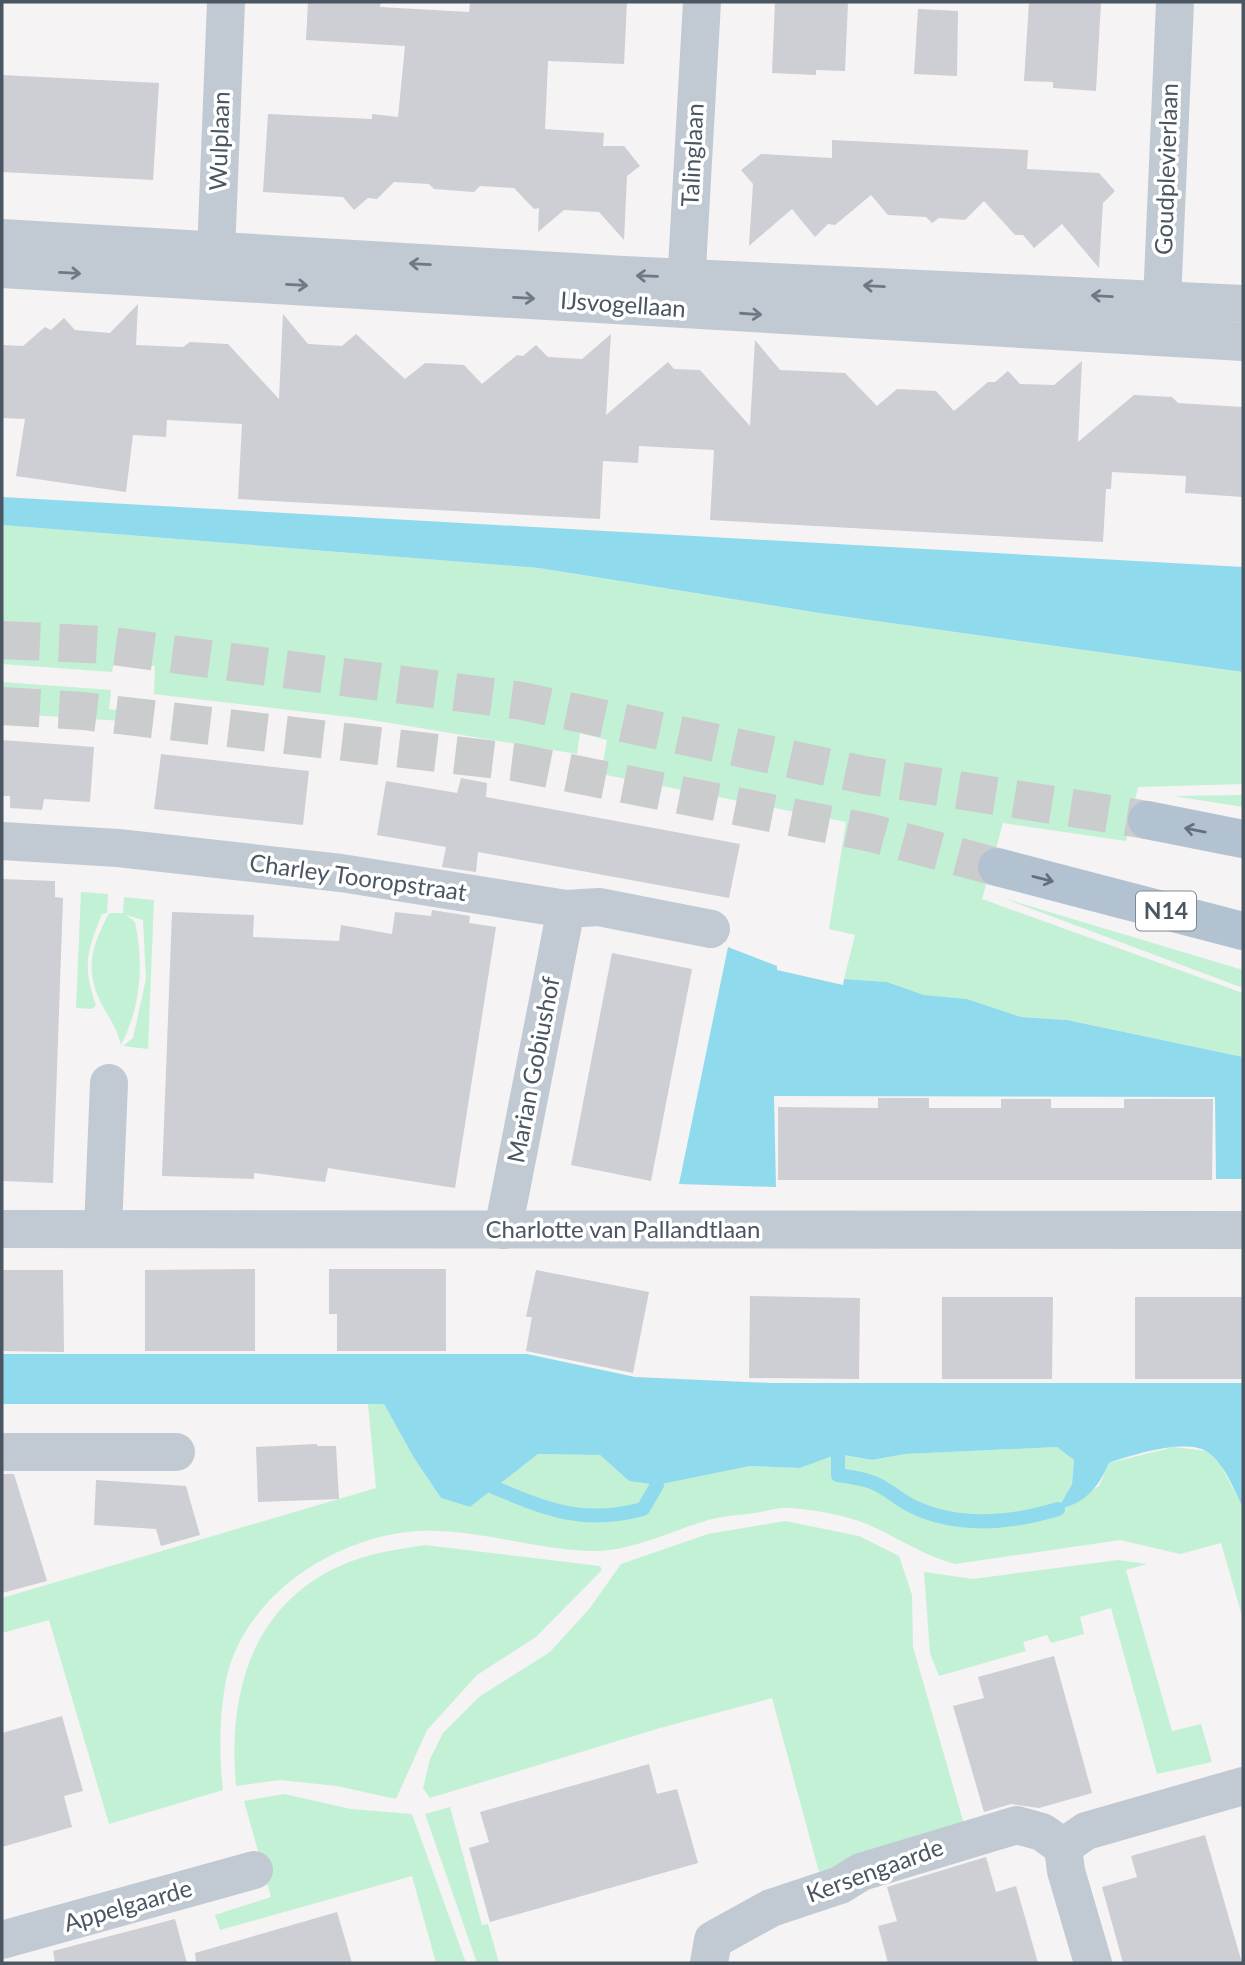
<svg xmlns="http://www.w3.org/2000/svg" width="1245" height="1965" viewBox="0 0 1245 1965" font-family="Lato,sans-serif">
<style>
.green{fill:#c3f1d5}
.water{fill:#90daee}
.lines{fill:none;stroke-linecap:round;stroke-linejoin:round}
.stream{stroke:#90daee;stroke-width:14}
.building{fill:#cdcfd5}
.primary-tunnel{stroke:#caccce;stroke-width:38;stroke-dasharray:38 19;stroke-linecap:butt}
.street{stroke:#c1cad2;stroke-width:38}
.primary{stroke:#b3c2d1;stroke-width:38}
.oneway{stroke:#6e7983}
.oneway2{stroke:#64717d}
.labels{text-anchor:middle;stroke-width:7;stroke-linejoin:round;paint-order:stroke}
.shield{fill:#fff;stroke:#808990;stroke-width:2}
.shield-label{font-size:23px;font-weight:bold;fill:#4a5661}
.street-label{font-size:24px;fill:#4a5661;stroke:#fff}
</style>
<rect width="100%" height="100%" fill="#f5f3f3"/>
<g class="green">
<polygon points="2,525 539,568 826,614 1243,672 1243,784 1138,787 1126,841 1003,823 982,899 1243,993 1243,1057 1067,1020 1021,1017 967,999 924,995 887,982 844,979 855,935 829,929 846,822 601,774 607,740 580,733 577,754 366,719 154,694 155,666 114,661 112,672 2,664"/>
<polygon points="2,682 111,690 109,709 122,711 121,721 2,713"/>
<polygon points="1243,795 1243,807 1174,796"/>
<path d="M 81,892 L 108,894 L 107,913 L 102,914 C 87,951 82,965 96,1005 L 92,1009 L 76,1008 Z"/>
<path d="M 124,897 L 154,900 L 148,1049 L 123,1046 L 133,1038 L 146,979 L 143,920 L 126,915 L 135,922 C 144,964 141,1006 121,1045 C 117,1027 108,1017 100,1001 C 84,965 93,945 109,913 L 123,913 Z"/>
<polygon points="1003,898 1243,970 1243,988"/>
<path d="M 368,1404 L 384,1404 L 414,1458 L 441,1498 L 470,1507 L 538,1454 L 600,1455 L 629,1481 L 657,1485 L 750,1466 L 800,1468 L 838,1454 L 872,1460 L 905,1454 L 1057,1447 L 1074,1459 L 1072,1484 L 1059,1509 L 1099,1486 L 1109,1463 L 1174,1447 L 1207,1451 L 1219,1462 L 1243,1508 L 1243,1619 L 1221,1543 L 1180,1554 L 1120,1540 L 955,1564 C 923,1555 898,1538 869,1525 C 847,1515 814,1510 791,1508 C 780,1507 766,1511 755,1513 C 739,1515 723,1516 708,1520 C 671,1531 635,1550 596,1551 C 537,1551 478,1528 418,1531 C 336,1536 244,1595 226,1680 C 219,1718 219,1753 223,1790 L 109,1824 L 49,1620 L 2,1633 L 2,1598 L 376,1488 Z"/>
<polygon points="785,1521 859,1536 899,1556 912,1595 913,1647 966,1831 819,1872 772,1698 660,1728 430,1798 423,1788 430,1759 443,1733 479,1697 550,1652 590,1608 621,1564 708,1534"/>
<path d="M 425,1545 L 600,1566 L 602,1570 L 536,1637 L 477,1675 L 427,1730 L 396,1799 L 337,1786 L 280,1780 L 236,1786 C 227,1690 254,1598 352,1561 C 376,1552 400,1549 425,1545 Z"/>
<polygon points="1118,1560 1147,1564 1126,1570 1172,1731 1201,1724 1212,1762 1157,1774 1111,1608 1080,1617 1084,1634 1051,1643 1047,1635 1023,1642 1026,1651 939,1676 930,1653 924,1572 973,1579"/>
<polygon points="284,1794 351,1809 412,1814 466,1963 436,1963 412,1876 220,1930 215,1915 271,1897 244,1801"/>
<polygon points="450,1807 482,1925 488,1924 499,1963 477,1963 425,1814"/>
</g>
<g class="water">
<polygon points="2,497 1243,567 1243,672 826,614 539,568 2,525"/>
<polygon points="728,947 777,966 777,970 843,985 844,979 887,982 924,995 967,999 1021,1017 1067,1020 1243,1057 1243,1179 1216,1179 1215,1097 774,1096 776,1187 679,1184"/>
<path d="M 2,1354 L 527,1354 L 635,1377 L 771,1383 L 1243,1383 L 1243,1508 C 1234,1490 1225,1465 1209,1453 C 1188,1437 1132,1455 1109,1463 C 1098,1488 1085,1504 1058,1509 L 1072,1484 L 1074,1460 L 1057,1447 L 905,1454 L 872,1460 L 838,1454 L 800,1468 L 750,1466 L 657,1485 L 629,1481 L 600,1455 L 538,1454 L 470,1507 L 441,1498 L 414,1458 L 384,1404 L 2,1404 Z"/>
</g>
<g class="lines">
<g class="stream">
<path d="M 838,1454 L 838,1475 C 849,1477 863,1478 874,1483 C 889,1489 901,1502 916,1508 C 961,1528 1012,1523 1058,1509"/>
<path d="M 493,1487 C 548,1510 583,1525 643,1509 L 657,1485"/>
</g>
</g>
<g class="building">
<polygon points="308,2 381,2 380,7 469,12 470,2 627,2 624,64 548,61 545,129 604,133 603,146 624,146 640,166 627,176 624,240 599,212 564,210 538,232 539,208 534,209 514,188 480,186 474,192 434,189 429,184 394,182 377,199 368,198 354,210 343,197 263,192 268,114 372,119 372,114 398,117 405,46 306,40"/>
<polygon points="775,2 848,2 845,71 816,70 816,75 772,73"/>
<polygon points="1029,2 1101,2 1096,91 1053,88 1053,82 1024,81"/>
<polygon points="918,9 958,11 957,76 914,74"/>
<polygon points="2,75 159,83 153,180 2,172"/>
<polygon points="832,140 1028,150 1027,169 1099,173 1115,191 1103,203 1099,268 1062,224 1034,248 1023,235 1015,235 984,201 965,220 939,218 932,223 926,217 888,215 871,195 835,225 828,224 815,237 792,209 749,246 753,184 741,170 761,154 832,158"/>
<polygon points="138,304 136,345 183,347 190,342 228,344 279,399 283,314 308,344 342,346 356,334 405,379 425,363 464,365 482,384 517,355 523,356 536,345 548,357 582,359 611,334 606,415 668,362 674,369 700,370 750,426 755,340 780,370 845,373 877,406 897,389 936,391 954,411 988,382 995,382 1008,371 1020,384 1054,385 1082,361 1078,442 1134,395 1172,397 1178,403 1243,407 1243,497 1185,493 1186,476 1112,472 1111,489 1106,489 1103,542 710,520 714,450 639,446 638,463 603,461 600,519 238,499 242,424 167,420 166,437 133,435 126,492 16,476 25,419 2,418 2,345 23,346 45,327 51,330 64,318 75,330 110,333"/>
<polygon points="2,740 94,747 90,802 44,799 42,810 10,808 10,796 2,796"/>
<polygon points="161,754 309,771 303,825 154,809"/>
<polygon points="461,778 487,783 486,797 740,844 729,898 478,852 476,872 442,867 446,847 377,835 386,781 457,793"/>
<polygon points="2,879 55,881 55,897 63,898 53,1183 2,1181"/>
<polygon points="432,910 470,916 469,923 496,927 455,1188 328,1168 325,1182 254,1173 254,1179 162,1176 172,912 254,915 253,937 339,941 341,925 392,934 395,912 431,916"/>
<polygon points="612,953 692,969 651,1181 571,1165"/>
<polygon points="878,1098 929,1098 929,1108 1001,1108 1001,1099 1051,1099 1051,1108 1124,1108 1124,1099 1213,1099 1212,1180 778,1180 778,1107 878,1108"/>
<polygon points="255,1269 255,1351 145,1351 145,1270"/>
<polygon points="329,1269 446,1269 446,1351 337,1351 337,1314 329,1314"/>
<polygon points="2,1270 63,1270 64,1352 2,1351"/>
<polygon points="536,1270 649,1292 633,1373 526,1351 532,1317 526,1317"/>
<polygon points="750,1296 860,1298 859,1379 749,1378"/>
<polygon points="942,1297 1053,1297 1052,1379 942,1379"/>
<rect x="1135" y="1297" width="108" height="82"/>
<polygon points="317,1444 317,1446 336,1446 339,1499 258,1502 256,1447"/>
<polygon points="2,1474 14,1474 47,1581 2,1593"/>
<polygon points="96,1480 186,1486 200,1535 161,1546 156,1529 94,1525"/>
<polygon points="1054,1656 1092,1793 1039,1808 1011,1804 984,1812 953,1706 984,1698 978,1677"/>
<polygon points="62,1716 83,1791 64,1796 72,1827 2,1847 2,1733"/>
<polygon points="649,1764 657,1794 677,1789 698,1863 490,1922 469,1848 489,1842 480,1812"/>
<polygon points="1205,1835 1242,1963 1123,1963 1102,1887 1137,1877 1131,1856"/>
<polygon points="986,1857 996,1892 1016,1886 1038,1963 888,1963 878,1926 897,1921 887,1887"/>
<polygon points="337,1912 352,1963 196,1963 195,1953"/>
<polygon points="175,1919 187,1963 55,1963 53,1951"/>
</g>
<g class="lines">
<g class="primary-tunnel">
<polyline points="2,640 105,645 522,701 864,775 1147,820"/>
<polyline points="2,706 84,711 514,762 872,833 997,867"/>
</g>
<g class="street">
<polyline points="2,238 623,275 1243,304"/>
<polyline points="2,269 1243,342"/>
<polyline points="215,278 226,2"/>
<polyline points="685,303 702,2"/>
<polyline points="1161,324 1175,2"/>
<polyline points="2,841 118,848 341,873 566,909 599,907 711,929"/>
<polyline points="2,1229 1243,1230"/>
<polyline points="103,1229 109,1083"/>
<polyline points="503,1230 566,909"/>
<polyline points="2,1452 176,1452"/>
<polyline points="2,1940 254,1870"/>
<polyline points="709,1963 713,1940 771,1908 840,1885 861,1872 1017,1825 1042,1832 1063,1847"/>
<polyline points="1093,1963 1066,1871 1063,1847 1086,1831 1243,1786"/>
</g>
<g class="primary">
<polyline points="1147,820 1243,839"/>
<polyline points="997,867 1243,931"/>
</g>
</g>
<defs><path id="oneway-shaft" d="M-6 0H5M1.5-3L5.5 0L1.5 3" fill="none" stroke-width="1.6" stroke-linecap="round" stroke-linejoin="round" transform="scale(1.75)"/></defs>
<g class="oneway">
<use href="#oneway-shaft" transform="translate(420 264) rotate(-177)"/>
<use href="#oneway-shaft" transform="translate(70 273) rotate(3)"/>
<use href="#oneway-shaft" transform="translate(647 276) rotate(-178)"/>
<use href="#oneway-shaft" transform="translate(297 285) rotate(3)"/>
<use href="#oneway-shaft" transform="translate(874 286) rotate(-177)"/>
<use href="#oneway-shaft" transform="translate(1102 296) rotate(-177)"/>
<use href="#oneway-shaft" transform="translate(524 298) rotate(3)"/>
<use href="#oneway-shaft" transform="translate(751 314) rotate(4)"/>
</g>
<g class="oneway2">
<use href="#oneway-shaft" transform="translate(1195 830) rotate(-169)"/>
<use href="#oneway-shaft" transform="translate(1043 879) rotate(14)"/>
</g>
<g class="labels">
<rect class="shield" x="1136" y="891.5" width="60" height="39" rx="5"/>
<g class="shield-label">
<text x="1166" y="919">N14</text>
</g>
<g class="street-label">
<text transform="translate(220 141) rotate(-88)" y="8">Wulplaan</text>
<text transform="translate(693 155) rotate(-87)" y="8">Talinglaan</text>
<text transform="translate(1167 169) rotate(-88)" y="8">Goudplevierlaan</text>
<text transform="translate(623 305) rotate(4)" y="8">IJsvogellaan</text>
<text transform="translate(358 878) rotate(8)" y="8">Charley Tooropstraat</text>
<text transform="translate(534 1070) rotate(-79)" y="8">Marian Gobiushof</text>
<text x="623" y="1238">Charlotte van Pallandtlaan</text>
<text transform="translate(875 1871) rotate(-20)" y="8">Kersengaarde</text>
<text transform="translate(128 1906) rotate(-16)" y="8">Appelgaarde</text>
</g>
</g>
<rect width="1245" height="1965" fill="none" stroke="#4a5661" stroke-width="7"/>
</svg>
